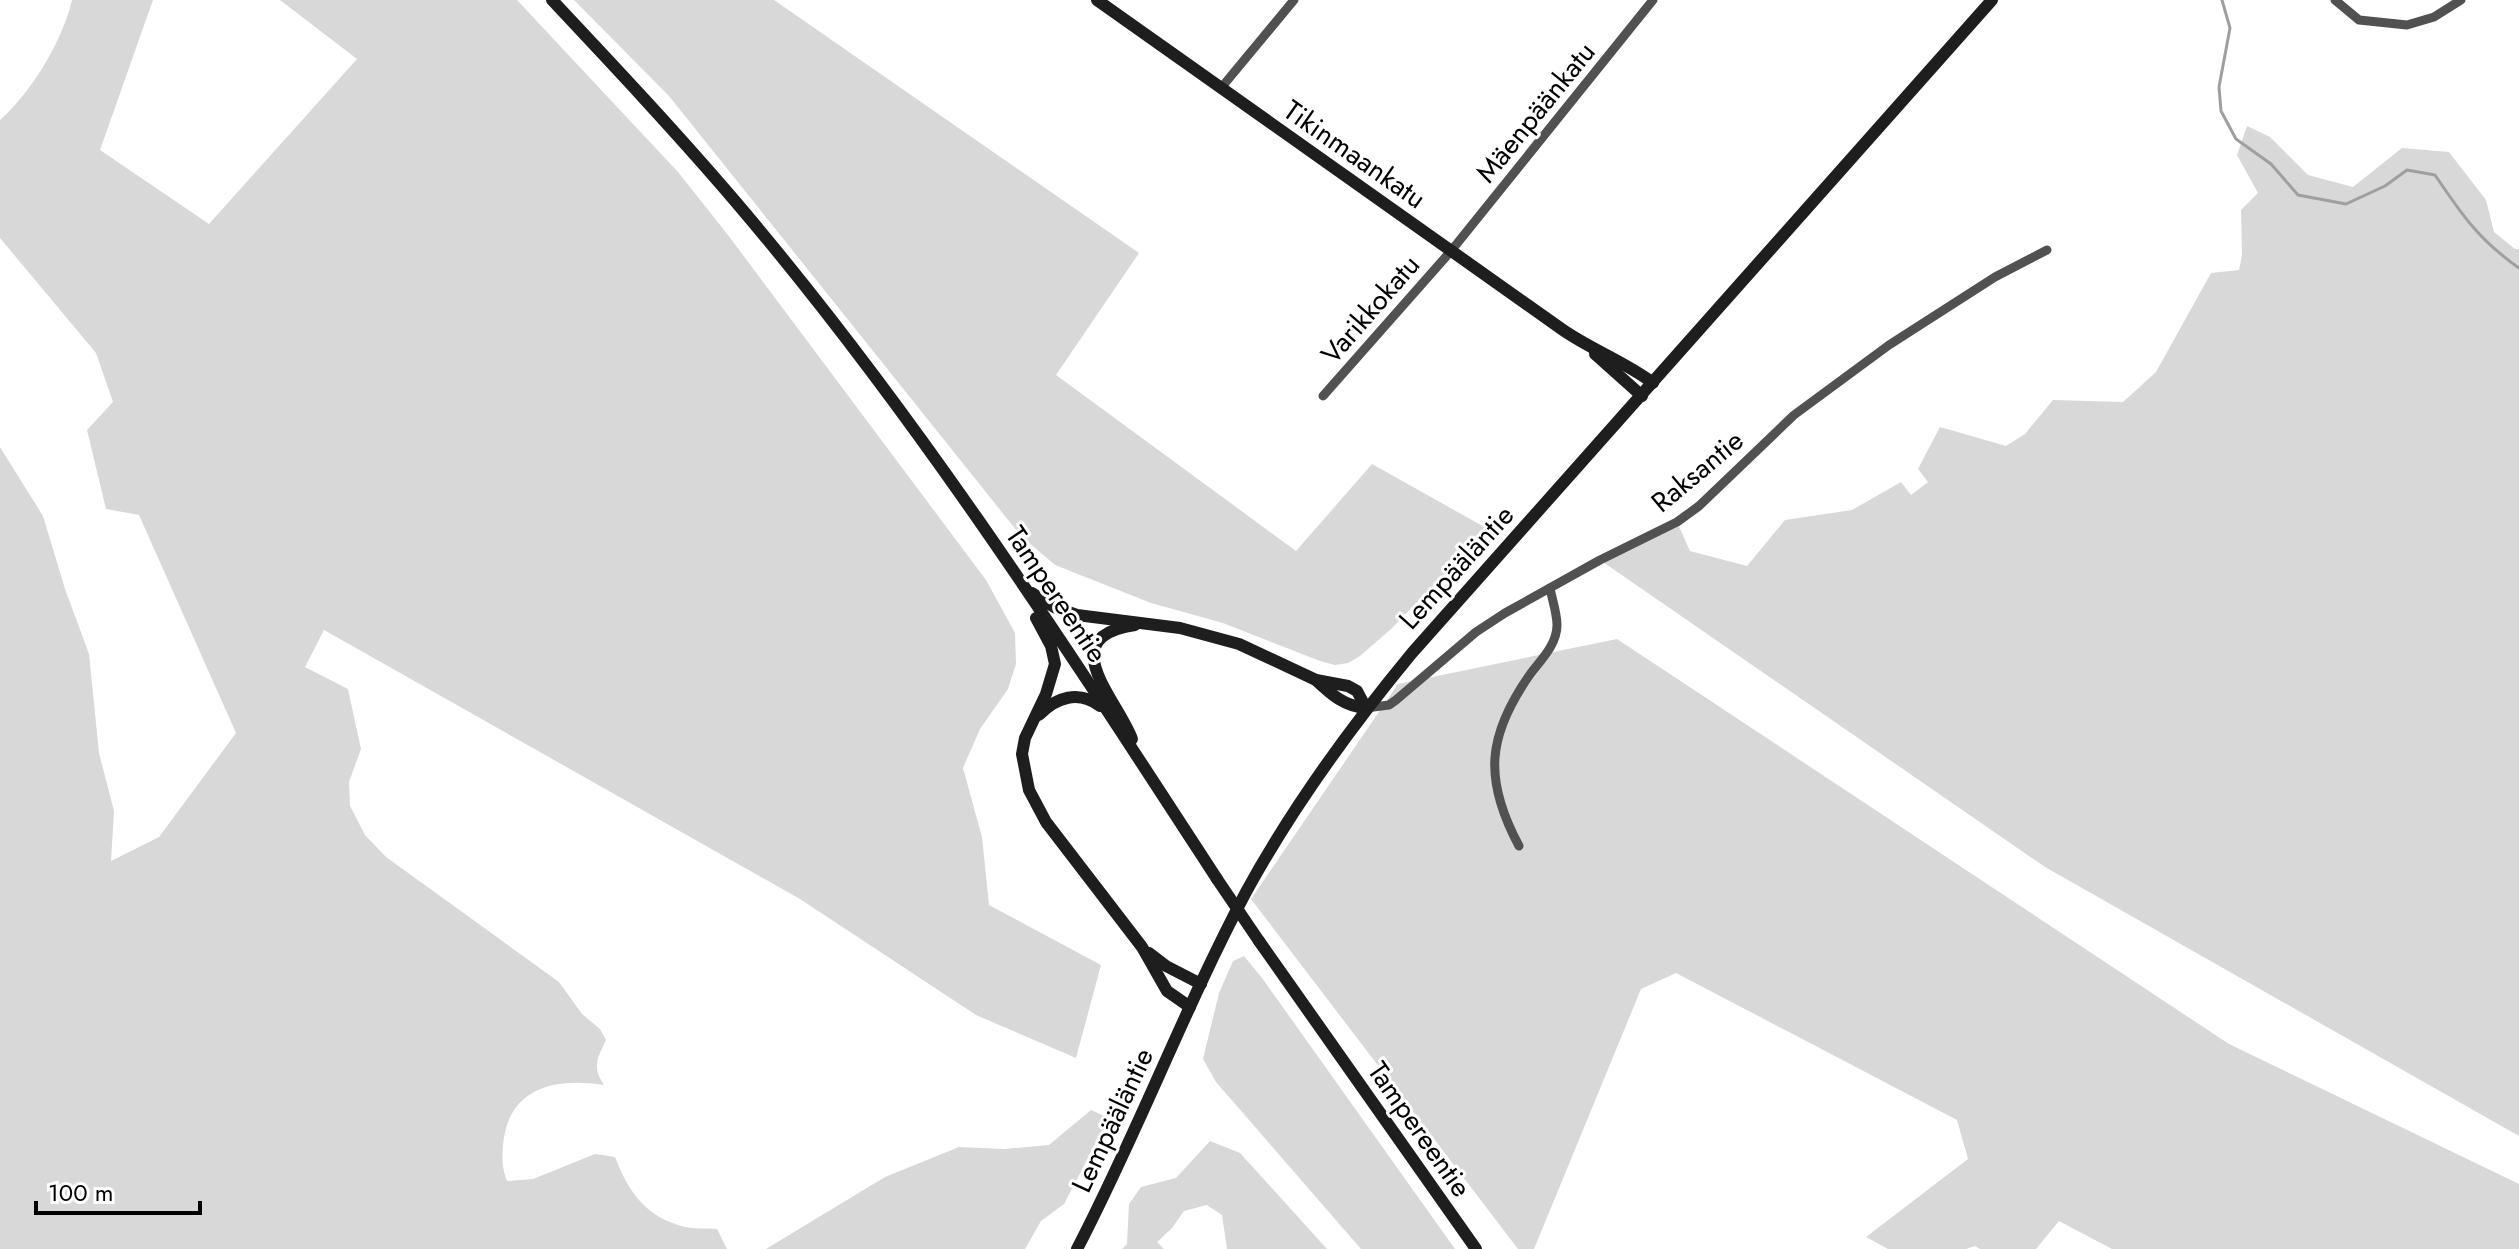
<svg xmlns="http://www.w3.org/2000/svg" width="2519" height="1249" viewBox="0 0 2519 1249" font-family="Jost,sans-serif">
<style>
.green{fill:#d8d8d8}
.lines{fill:none;stroke-linecap:round;stroke-linejoin:round}
.stream{stroke:#9f9f9f;stroke-width:3}
.street{stroke:#515151;stroke-width:9}
.secondary{stroke:#1e1e1e;stroke-width:12}
.secondary-bridge{stroke:#1e1e1e;stroke-width:12}
.labels{text-anchor:middle;stroke-width:6;stroke-linejoin:round;paint-order:stroke}
.street-label{font-size:28px;fill:#000;stroke:#fff}
</style>
<rect width="100%" height="100%" fill="#fff"/>
<g class="green">
<path d="M 72,0 L 153,0 L 100,150 L 209,224 L 357,59 L 280,0 L 517,0 L 678,172 L 728,235 L 986,580 L 1015,633 L 1016,664 L 1008,689 L 980,729 L 963,768 L 982,837 L 989,905 L 1101,965 L 1076,1058 L 976,1015 L 800,899 L 324,630 L 305,667 L 348,689 L 361,749 L 349,782 L 350,806 L 365,835 L 386,857 L 559,982 L 582,1014 L 600,1029 L 606,1040 C 597,1059 592,1067 604,1085 C 554,1077 508,1088 503,1145 C 502,1159 502,1168 507,1181 L 533,1179 L 595,1154 L 615,1157 C 629,1193 646,1217 685,1227 C 694,1229 706,1228 717,1229 L 727,1249 L 0,1249 L 0,447 L 43,516 L 65,589 L 89,654 L 99,753 L 114,811 L 111,861 L 159,837 L 236,733 L 139,515 L 106,509 L 87,430 L 113,402 L 96,353 L 0,238 L 0,120 C 31,93 63,40 72,0 Z"/>
<polygon points="574,0 774,0 1139,253 1056,375 1296,551 1372,464 1488,529 1391,629 1360,656 1348,663 1335,665 1320,661 1223,623 1151,603 1055,565 1021,536 669,96"/>
<polygon points="2247,126 2270,137 2308,175 2353,187 2402,148 2449,152 2486,200 2494,232 2515,249 2519,249 2519,1136 2045,867 1600,560 1677,522 1690,551 1747,566 1785,520 1852,510 1901,482 1911,495 1928,482 1918,469 1940,427 2006,446 2025,434 2053,400 2123,402 2156,372 2211,273 2239,270 2242,256 2241,210 2258,193 2237,155"/>
<polygon points="1617,639 2229,1044 2519,1184 2519,1249 2112,1249 2059,1221 2036,1249 1980,1249 1975,1246 1966,1249 1888,1249 1866,1237 1968,1159 1957,1120 1676,973 1641,989 1534,1249 1518,1249 1251,899 1398,684"/>
<polygon points="1244,956 1262,978 1455,1249 1361,1249 1216,1082 1203,1059 1219,993 1233,961"/>
<polygon points="1091,1110 1109,1118 1064,1204 1041,1221 1025,1249 766,1249 885,1177 959,1147 1004,1149 1049,1145"/>
<polygon points="1210,1141 1240,1153 1327,1249 1227,1249 1222,1215 1207,1205 1184,1211 1172,1228 1157,1242 1164,1249 1122,1249 1127,1244 1129,1204 1141,1187 1176,1178"/>
</g>
<g class="lines">
<path class="stream" d="M 2222,0 L 2230,28 L 2219,87 L 2221,111 L 2236,139 L 2271,164 L 2298,195 L 2346,204 L 2385,186 L 2407,170 L 2435,175 C 2462,215 2479,240 2519,268"/>
<g class="street">
<polyline points="2335,0 2359,20 2407,25 2434,17 2461,0"/>
<polyline points="1221,88 1294,0"/>
<polyline points="1323,396 1451,251 1653,0"/>
<polyline points="1366,708 1389,705 1396,700 1476,632 1505,613 1600,560 1677,522 1699,506 1794,415 1889,345 1995,277 2047,250"/>
<path d="M 1519,846 C 1483,779 1487,735 1531,673 C 1542,659 1557,644 1557,625 C 1557,613 1552,599 1550,588"/>
</g>
<g class="secondary">
<path d="M 552,0 C 614,66 676,132 735,201 C 915,412 1066,647 1217,879"/>
<path d="M 1097,0 L 1563,330 C 1592,350 1625,362 1653,383"/>
<polyline points="1595,354 1642,396"/>
<polyline points="1032,593 1054,607 1077,615 1180,628 1239,644 1316,680 1348,686 1357,691 1366,708"/>
<polyline points="1036,618 1051,646 1055,664 1046,694 1025,738 1022,754 1029,790 1046,822 1142,947 1167,991 1190,1007"/>
<path d="M 1316,680 C 1332,695 1344,706 1366,708"/>
<path d="M 1039,715 C 1056,697 1079,690 1100,706"/>
<path d="M 1132,739 C 1117,699 1052,637 1135,625"/>
<polyline points="1259,941 1476,1249"/>
<polyline points="1149,953 1166,966 1201,984"/>
<path d="M 1077,1249 C 1138,1132 1184,1009 1246,892 C 1293,806 1350,728 1412,653 L 1992,0"/>
</g>
<polyline class="secondary-bridge" points="1217,879 1259,941"/>
</g>
<g class="labels">
<g class="street-label">
<text transform="translate(1535 112) rotate(-51)" y="10">Mäenpäänkatu</text>
<text transform="translate(1355 154) rotate(35)" y="10">Tikinmaankatu</text>
<text transform="translate(1370 309) rotate(-49)" y="10">Varikkokatu</text>
<text transform="translate(1697 471) rotate(-40)" y="10">Raksantie</text>
<text transform="translate(1456 567) rotate(-48)" y="10">Lempääläntie</text>
<text transform="translate(1057 594) rotate(56)" y="10">Tampereentie</text>
<text transform="translate(1112 1120) rotate(-65)" y="10">Lempääläntie</text>
<text transform="translate(1420 1129) rotate(55)" y="10">Tampereentie</text>
</g>
</g>
<path d="M36 1201v12h164v-12" fill="none" stroke="#000000" stroke-width="4"/>
<text x="48" y="1201" font-size="24" fill="#000000" stroke="#ffffff" stroke-width="6" paint-order="stroke">100 m</text>
</svg>
